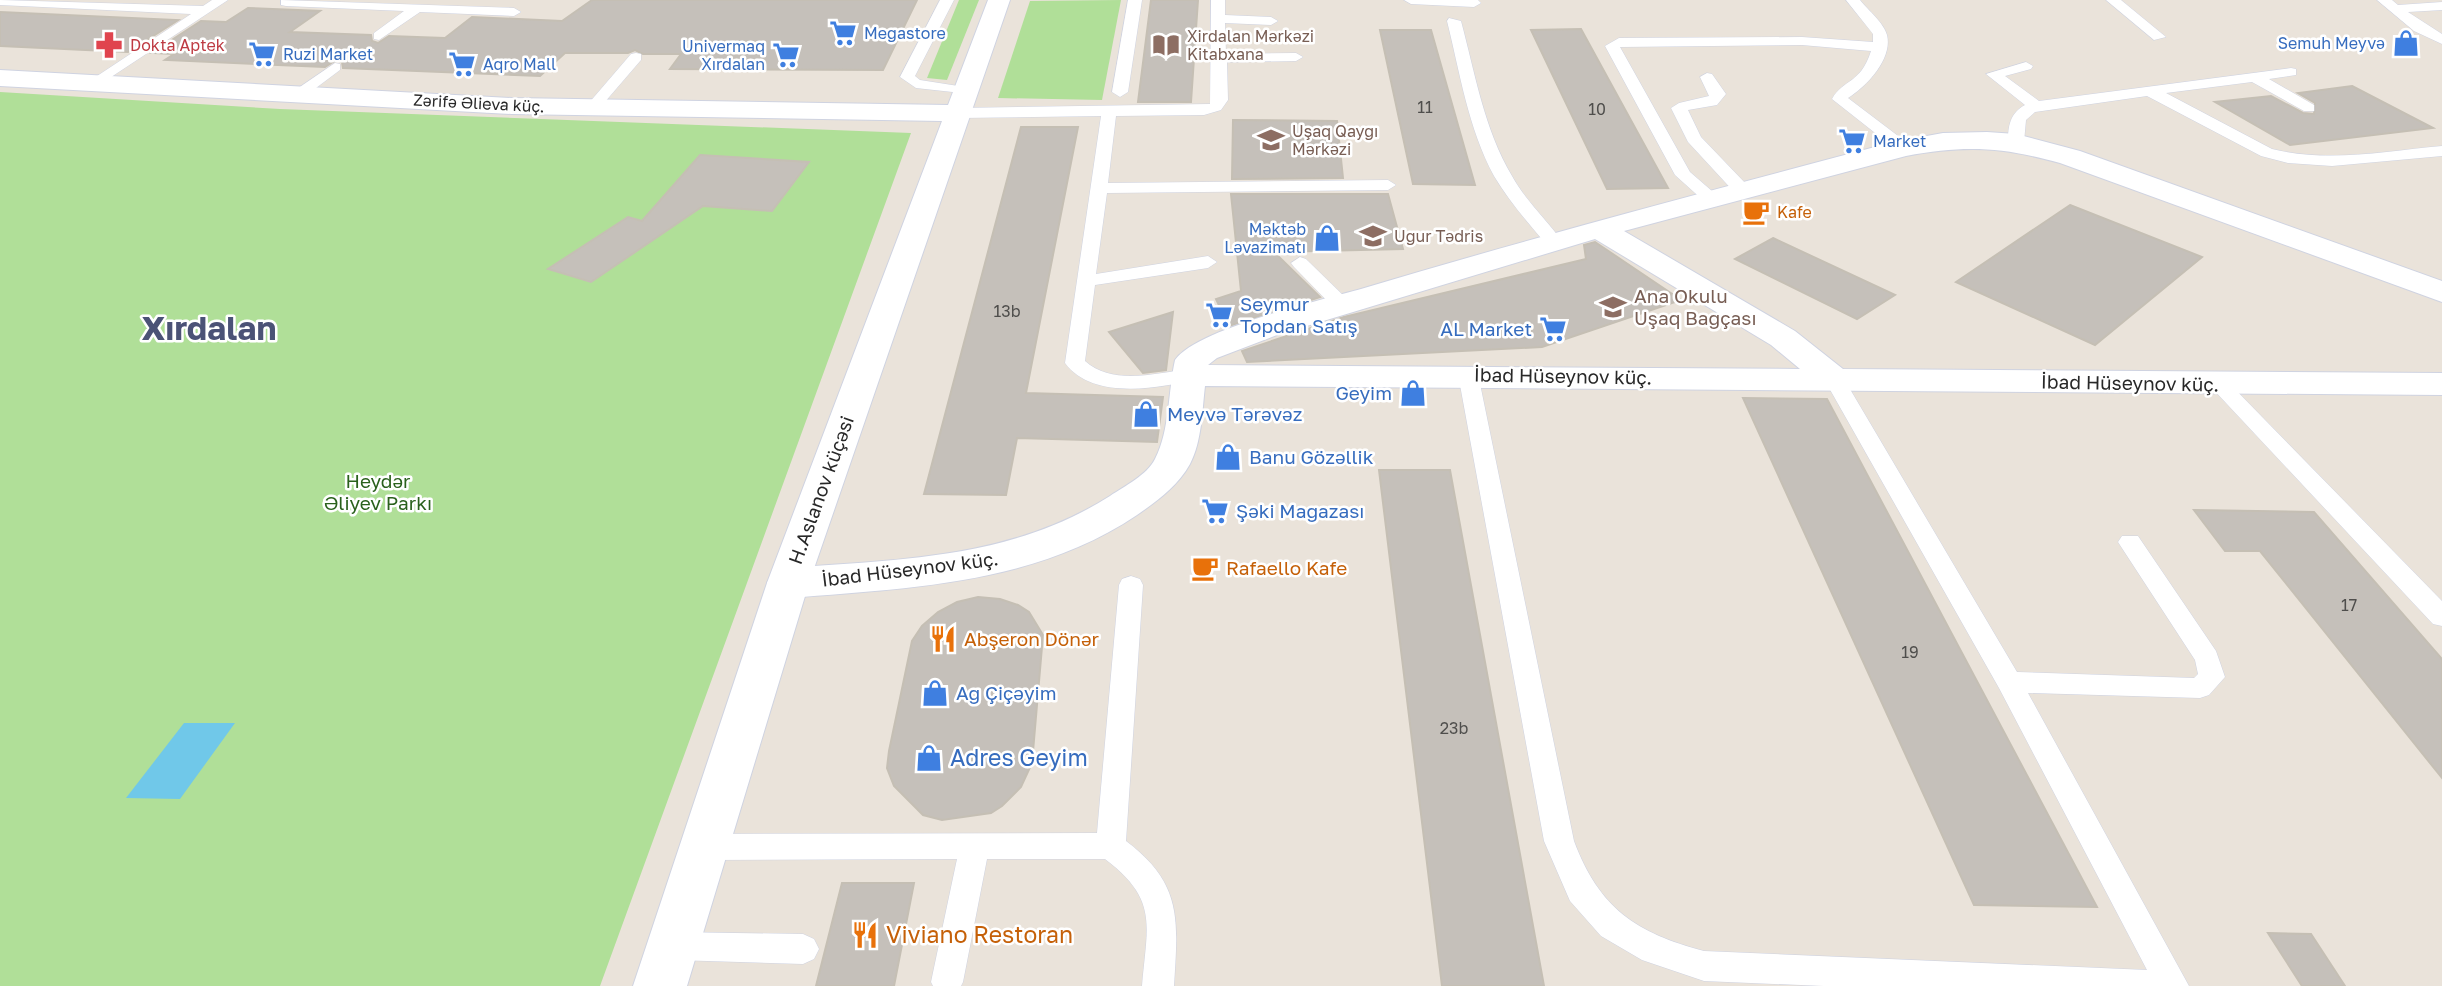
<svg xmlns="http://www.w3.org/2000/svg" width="2442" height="986" viewBox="0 0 2442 986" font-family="'Golos Text',sans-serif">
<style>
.green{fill:#b0df98}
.water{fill:#70c8e9}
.building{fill:#c5c0ba;stroke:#c5bfb4;stroke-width:2}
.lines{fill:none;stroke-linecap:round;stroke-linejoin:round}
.service-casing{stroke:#cfd3e1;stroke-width:1}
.minor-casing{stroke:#cfd3e1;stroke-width:2}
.tertiary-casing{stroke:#cfd3e1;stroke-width:2}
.service{fill:#fff;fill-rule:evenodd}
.minor{fill:#fff;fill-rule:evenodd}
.tertiary{fill:#fff;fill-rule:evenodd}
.labels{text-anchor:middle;stroke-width:5;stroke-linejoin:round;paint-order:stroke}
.far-shop-label{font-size:16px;fill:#366cbe;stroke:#fff;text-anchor:start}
.far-education-label{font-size:16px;fill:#785e54;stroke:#fff;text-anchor:start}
.far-health-label{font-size:16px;fill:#be3a42;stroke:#fff;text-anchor:start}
.far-street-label{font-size:16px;fill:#282828;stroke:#fff}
.number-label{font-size:16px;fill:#4f4e4c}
.far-food-label{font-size:16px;fill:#c56008;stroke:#fff;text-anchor:start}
.education-label{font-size:19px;fill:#785e54;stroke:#fff;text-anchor:start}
.shop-label{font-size:19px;fill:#366cbe;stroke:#fff;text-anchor:start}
.street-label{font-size:19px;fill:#282828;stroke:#fff}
.park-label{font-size:19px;fill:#2a611c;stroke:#fff}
.food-label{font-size:19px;fill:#c56008;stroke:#fff;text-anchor:start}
.near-shop-label{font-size:23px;fill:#366cbe;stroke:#fff;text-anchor:start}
.near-food-label{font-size:23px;fill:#c56008;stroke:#fff;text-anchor:start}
.town-label{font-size:33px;font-weight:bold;fill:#4b5276;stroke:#fff}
</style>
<rect width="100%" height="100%" fill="#eae3da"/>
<g class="green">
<polygon points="959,0 979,0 947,80 927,78"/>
<polygon points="1121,0 1102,100 998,98 1030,1"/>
<polygon points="0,92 280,109 911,133 600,986 0,986"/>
</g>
<polygon class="water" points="184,723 235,723 180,799 126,798"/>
<g class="building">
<polygon points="592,0 917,0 883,70 670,69 681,54 643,54 635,50 628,53 565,53 540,76 343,68 342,62 336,60 325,67 165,60 174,54 152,53 201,21 226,22 248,8 320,11 290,32 371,35 372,41 378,43 389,36 445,38 472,17 562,21"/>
<polygon points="1151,0 1198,0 1191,102 1138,102"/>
<polygon points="0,12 178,20 128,52 0,46"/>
<polygon points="1581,29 1668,188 1607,189 1531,30"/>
<polygon points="1380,30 1431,30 1475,185 1413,184"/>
<polygon points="2352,86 2433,128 2290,145 2215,102 2271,96 2303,113 2314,114 2315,103 2298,93"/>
<polygon points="1233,120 1337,121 1343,178 1232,179"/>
<polygon points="1021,127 1078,127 1026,393 1163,397 1157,442 1017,438 1006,495 924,494"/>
<polygon points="700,155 809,162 772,211 703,206 591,282 548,269 628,217 642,221"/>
<polygon points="1231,194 1388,194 1403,249 1274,252 1320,297 1229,326 1216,299 1241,291"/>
<polygon points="2070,205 2202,257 2095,345 1956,282"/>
<polygon points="1773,238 1895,295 1857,319 1735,259"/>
<polygon points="1595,242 1681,300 1542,347 1247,362 1242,351 1344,317 1586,259 1584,245"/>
<polygon points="1173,312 1166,370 1143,373 1109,332"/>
<polygon points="1743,398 1827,399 2097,907 1974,905"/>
<polygon points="1379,470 1450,470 1544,986 1442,986"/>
<polygon points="2194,510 2314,512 2442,659 2442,778 2260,551 2225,551"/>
<polygon points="978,597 1000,599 1018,605 1029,612 1043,635 1032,763 1021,787 1002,806 991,813 942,820 923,815 894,786 887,768 889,751 912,641 922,626 938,612 957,602"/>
<polygon points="842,883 914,883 894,986 816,986"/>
<polygon points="2268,933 2311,934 2345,986 2302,986"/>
</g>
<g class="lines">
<defs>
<g id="service">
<polygon points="0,0 203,6 212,0 228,0 96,87 91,86 91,80 191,14 0,5"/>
<polygon points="281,0 514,8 521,12 514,16 420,12 379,40 374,39 374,33 404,11 286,6 281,5"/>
<polygon points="940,0 954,0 915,76 920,80 971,88 971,94 916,88 900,77"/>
<polygon points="1128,0 1142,0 1128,92 1120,97 1112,92"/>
<path d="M 1211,0 L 1225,0 L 1225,15 L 1271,17 L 1278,21 L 1271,25 L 1225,23 L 1226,54 L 1296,53 L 1303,57 L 1296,61 L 1227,62 L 1228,100 L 1221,110 L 1204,115 L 1116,116 L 1108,183 L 1388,180 L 1396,185 L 1388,190 L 1107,193 L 1096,274 L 1208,256 L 1217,262 L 1208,268 L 1095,285 L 1085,361 C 1113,386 1156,373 1189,369 L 1196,371 L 1199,375 L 1196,379 C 1158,389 1092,400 1065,363 L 1101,116 L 959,118 L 951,113 L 959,108 L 1210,104 Z"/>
<polygon points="1404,0 1478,0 1481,3 1474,7 1411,4"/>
<path d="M 1846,0 L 1860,0 C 1868,10 1884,23 1887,35 C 1893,59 1866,87 1848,98 L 1910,145 L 1910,151 L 1898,151 L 1832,99 C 1844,78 1860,85 1871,51 L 1802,45 L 1620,47 L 1690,172 L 1720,198 L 1717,202 L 1705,202 L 1675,175 L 1605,46 L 1619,38 L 1802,37 L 1873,42 L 1873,34 Z"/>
<polygon points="2106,0 2121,0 2166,37 2154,40"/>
<polygon points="2377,0 2392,0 2398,5 2442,2 2442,10 2408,12 2442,34 2442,44 2414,31"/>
<path d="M 1449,18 L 1461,21 C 1475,73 1484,129 1512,176 C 1525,200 1546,219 1562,241 L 1559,245 L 1547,245 C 1528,223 1509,201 1494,176 C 1468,128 1460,73 1447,21 Z"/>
<polygon points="636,53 641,54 641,60 598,110 588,110 588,104 631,54"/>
<path d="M 2026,62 L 2033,66 L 2031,69 L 2005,76 L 2039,101 L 2291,68 L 2296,69 L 2296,75 L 2269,79 L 2314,105 L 2314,111 L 2304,111 L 2252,82 L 2166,93 L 2272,149 C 2329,163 2386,151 2442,146 L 2442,156 L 2332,166 L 2288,163 L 2261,156 L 2147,96 L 2035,112 L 2026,120 L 2024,142 L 2016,147 L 2008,142 C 2008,126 2010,113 2025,105 L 1986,74 Z"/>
<polygon points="335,63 340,64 340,70 304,97 294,97 294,91"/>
<polygon points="1707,73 1712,74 1726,94 1717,105 1688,110 1701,137 1748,186 1750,190 1748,194 1736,194 1688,142 1671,108 1679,103 1709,96 1700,77"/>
<polygon points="1300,257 1306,259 1349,301 1352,305 1349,309 1335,309 1294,267 1291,263"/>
<path d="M 1468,368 L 1478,374 L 1574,841 C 1599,908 1636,933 1704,951 L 2147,970 L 1999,688 L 1824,379 L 1834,373 L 1844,379 L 2017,672 L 2194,678 L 2198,674 L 2195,660 L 2118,542 L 2122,536 L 2138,536 L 2216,651 L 2225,677 L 2209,695 L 2200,698 L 2028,693 L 2189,986 L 1824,986 L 1704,981 L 1642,960 L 1601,936 L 1570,901 L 1544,841 L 1458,374 Z"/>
<polygon points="2219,378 2226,380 2442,601 2442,626 2433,624 2212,388 2209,384 2212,380"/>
<path d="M 1131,576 L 1140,579 L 1143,585 L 1126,841 C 1183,884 1178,920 1174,986 L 1142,986 C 1147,925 1159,900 1105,859 L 987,859 L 963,982 L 961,986 L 933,986 L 931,982 L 957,859 L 704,860 L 694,856 L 689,847 L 694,838 L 704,834 L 1097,833 L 1119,585 L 1122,579 Z"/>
<polygon points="675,932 803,934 814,939 819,949 814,959 803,964 675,960 664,956 659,946 664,936"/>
</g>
<path id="minor" d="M 1987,132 L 2016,134 L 2080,151 L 2442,281 L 2442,302 L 2060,163 C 2002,147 1965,145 1906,156 L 1624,231 L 1795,331 L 1843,369 L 2442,373 L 2442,395 L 1205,386 C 1202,411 1202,441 1190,464 C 1178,486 1157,501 1137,515 C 1033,585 908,588 788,598 L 773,594 L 767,583 L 773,572 L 788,568 C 902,559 1011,559 1110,496 C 1125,486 1147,475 1155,459 C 1170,430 1168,391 1175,360 C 1196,329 1322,300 1361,289 C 1538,236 1716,189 1894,142 L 1943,133 ZM 1595,239 L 1771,345 L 1800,369 L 1208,365 L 1217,358 L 1277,335 Z"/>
<polygon id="tertiary" points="988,0 1010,0 809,583 687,986 633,986 767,583 942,121 512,114 0,86 0,70 512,98 948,105"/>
</defs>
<use href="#service" class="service-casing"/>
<use href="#minor" class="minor-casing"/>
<use href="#tertiary" class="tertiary-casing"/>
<use href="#service" class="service"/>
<use href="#minor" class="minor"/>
<use href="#tertiary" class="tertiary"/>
</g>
<defs>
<symbol id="supermarket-bare" viewBox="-9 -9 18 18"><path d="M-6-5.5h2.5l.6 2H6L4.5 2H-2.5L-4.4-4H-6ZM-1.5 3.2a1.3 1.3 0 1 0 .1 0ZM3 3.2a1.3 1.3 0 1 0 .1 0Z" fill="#3f7fe0" stroke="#fff" stroke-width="2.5" paint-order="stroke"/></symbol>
<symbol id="shop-bare" viewBox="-9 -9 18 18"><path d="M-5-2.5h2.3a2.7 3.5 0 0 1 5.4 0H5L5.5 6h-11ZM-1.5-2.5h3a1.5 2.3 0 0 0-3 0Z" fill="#3f7fe0" stroke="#fff" stroke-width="2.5" paint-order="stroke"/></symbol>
<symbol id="pharmacy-bare" viewBox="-9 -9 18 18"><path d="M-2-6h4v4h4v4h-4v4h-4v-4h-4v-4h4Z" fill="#e0444e" stroke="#fff" stroke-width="2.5" paint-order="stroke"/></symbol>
<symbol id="library-bare" viewBox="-9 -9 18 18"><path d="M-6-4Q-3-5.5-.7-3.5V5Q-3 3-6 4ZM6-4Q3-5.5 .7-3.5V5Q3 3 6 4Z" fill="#8d6e63" stroke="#fff" stroke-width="2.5" paint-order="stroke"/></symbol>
<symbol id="school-bare" viewBox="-9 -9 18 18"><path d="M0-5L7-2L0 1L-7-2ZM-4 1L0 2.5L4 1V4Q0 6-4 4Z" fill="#8d6e63" stroke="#fff" stroke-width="2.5" paint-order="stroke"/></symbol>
<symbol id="cafe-bare" viewBox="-9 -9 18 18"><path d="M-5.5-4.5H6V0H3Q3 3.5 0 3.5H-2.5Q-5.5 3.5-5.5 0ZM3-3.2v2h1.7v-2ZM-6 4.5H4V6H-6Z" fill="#e8710a" stroke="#fff" stroke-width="2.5" paint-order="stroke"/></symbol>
<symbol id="university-bare" viewBox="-9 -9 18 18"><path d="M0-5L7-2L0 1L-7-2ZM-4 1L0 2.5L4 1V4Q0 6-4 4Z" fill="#8d6e63" stroke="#fff" stroke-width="2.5" paint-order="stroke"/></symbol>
<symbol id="restaurant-bare" viewBox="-9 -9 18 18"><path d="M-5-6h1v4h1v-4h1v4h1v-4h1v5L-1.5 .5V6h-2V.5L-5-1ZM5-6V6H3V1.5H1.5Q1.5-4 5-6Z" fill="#e8710a" stroke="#fff" stroke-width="2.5" paint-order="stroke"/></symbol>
</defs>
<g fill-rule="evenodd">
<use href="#supermarket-bare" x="824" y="14" width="38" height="38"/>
<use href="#shop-bare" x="2387" y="24" width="38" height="38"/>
<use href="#pharmacy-bare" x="90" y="26" width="38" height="38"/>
<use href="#library-bare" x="1147" y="26" width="38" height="38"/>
<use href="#supermarket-bare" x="243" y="35" width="38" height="38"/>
<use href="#supermarket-bare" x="767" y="36" width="38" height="38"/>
<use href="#supermarket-bare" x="443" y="45" width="38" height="38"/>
<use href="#school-bare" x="1252" y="121" width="38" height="38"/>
<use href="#supermarket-bare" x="1833" y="122" width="38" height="38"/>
<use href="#cafe-bare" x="1737" y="193" width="38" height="38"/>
<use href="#university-bare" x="1354" y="217" width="38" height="38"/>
<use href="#shop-bare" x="1308" y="219" width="38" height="38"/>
<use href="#school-bare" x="1594" y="288" width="38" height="38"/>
<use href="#supermarket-bare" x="1200" y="296" width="38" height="38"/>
<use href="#supermarket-bare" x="1534" y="310" width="38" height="38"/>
<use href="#shop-bare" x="1394" y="374" width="38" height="38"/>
<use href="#shop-bare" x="1127" y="395" width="38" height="38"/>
<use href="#shop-bare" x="1209" y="438" width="38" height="38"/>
<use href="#supermarket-bare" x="1196" y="492" width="38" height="38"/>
<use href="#cafe-bare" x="1186" y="549" width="38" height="38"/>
<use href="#restaurant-bare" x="924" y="620" width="38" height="38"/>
<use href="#shop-bare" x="916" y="674" width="38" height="38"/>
<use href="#shop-bare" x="910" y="739" width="38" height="38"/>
<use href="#restaurant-bare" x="846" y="916" width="38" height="38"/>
</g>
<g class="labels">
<g class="far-shop-label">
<text x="864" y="39">Megastore</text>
<text x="2385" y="49" text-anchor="end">Semuh Meyvə</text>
<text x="765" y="52" text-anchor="end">Univermaq<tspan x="765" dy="18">Xırdalan</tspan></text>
<text x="283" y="60">Ruzi Market</text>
<text x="483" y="70">Aqro Mall</text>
<text x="1873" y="147">Market</text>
<text x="1306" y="235" text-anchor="end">Məktəb<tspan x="1306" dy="18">Ləvazimatı</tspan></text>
</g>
<g class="far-education-label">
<text x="1187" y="42">Xirdalan Mərkəzi<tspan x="1187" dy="18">Kitabxana</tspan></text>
<text x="1292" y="137">Uşaq Qayğı<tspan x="1292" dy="18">Mərkəzi</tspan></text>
<text x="1394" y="242">Uğur Tədris</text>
</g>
<g class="far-health-label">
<text x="130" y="51">Dokta Aptek</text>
</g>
<g class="far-street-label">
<text transform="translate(479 103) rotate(3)" y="6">Zərifə Əlieva küç.</text>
</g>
<g class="number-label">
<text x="1425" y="113">11</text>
<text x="1597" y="115">10</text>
<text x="1007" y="317">13b</text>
<text x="2349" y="611">17</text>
<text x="1910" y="658">19</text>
<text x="1454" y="734">23b</text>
</g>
<g class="far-food-label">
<text x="1777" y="218">Kafe</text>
</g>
<g class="education-label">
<text x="1634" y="303">Ana Okulu<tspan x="1634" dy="22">Uşaq Bağçası</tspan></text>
</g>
<g class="shop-label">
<text x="1240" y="311">Seymur<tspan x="1240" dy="22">Topdan Satış</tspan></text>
<text x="1532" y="336" text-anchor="end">AL Market</text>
<text x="1392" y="400" text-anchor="end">Geyim</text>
<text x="1167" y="421">Meyvə Tərəvəz</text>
<text x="1249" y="464">Banu Gözəllik</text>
<text x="1236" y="518">Şəki Mağazası</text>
<text x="956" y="700">Ag Çiçəyim</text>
</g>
<g class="street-label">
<text transform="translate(1563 376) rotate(1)" y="7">İbad Hüseynov küç.</text>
<text transform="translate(2130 383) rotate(1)" y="7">İbad Hüseynov küç.</text>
<text transform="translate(821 490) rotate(-70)" y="7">H.Aslanov küçəsi</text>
<text transform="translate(910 569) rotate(-7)" y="7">İbad Hüseynov küç.</text>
</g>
<g class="park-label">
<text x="378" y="488">Heydər<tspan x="378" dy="22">Əliyev Parkı</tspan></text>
</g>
<g class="food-label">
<text x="1226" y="575">Rafaello Kafe</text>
<text x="964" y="646">Abşeron Dönər</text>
</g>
<g class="near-shop-label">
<text x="950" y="766">Adres Geyim</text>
</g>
<g class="near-food-label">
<text x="886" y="943">Viviano Restoran</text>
</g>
<g class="town-label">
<text x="209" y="340">Xırdalan</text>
</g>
</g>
</svg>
